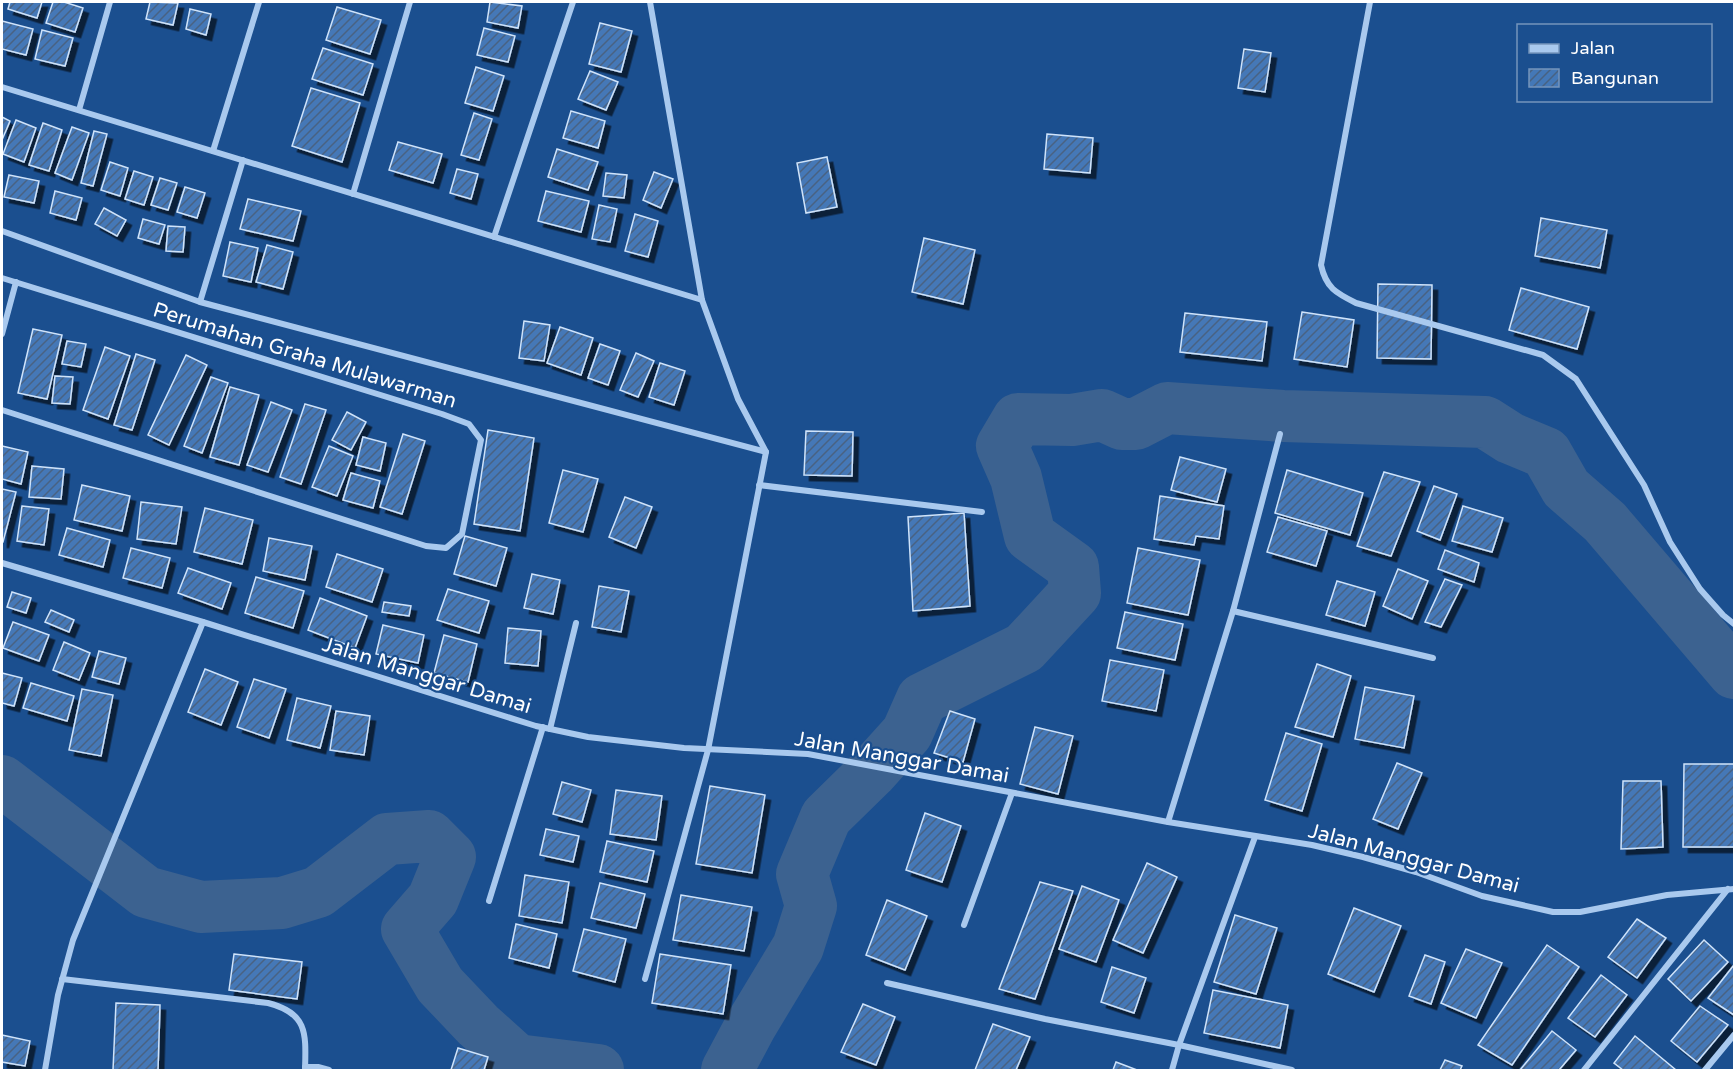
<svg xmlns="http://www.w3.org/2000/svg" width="1736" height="1072" viewBox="0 0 1736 1072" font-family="'Varela Round',sans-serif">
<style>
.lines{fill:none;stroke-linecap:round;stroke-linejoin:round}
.river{stroke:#3c6290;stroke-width:52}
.building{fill:url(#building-hatch);stroke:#cfe3fa;stroke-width:1.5;filter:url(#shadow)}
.street{stroke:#a9c9ee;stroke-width:6}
.labels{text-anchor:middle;stroke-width:4.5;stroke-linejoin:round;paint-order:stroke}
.street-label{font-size:21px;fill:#fff;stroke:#1b4f8f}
</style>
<defs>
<pattern id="building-hatch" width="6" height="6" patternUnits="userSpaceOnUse" patternTransform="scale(1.5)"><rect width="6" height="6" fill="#4478b7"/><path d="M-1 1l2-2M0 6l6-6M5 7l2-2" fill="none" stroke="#486282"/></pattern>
<filter id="shadow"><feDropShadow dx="5.5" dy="5.5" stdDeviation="0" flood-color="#0009"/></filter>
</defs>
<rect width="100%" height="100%" fill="#1b4f8f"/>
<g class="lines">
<g class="river">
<polyline points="2,781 146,892 201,907 282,903 318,892 387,839 429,836 450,857 433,899 407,929 440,985 478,1025 517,1060 598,1070"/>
<polyline points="727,1070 751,1025 798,947 811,906 802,874 826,817 871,773 907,733 922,699 1024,648 1075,593 1073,567 1030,536 1016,478 1002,446 1018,419 1072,420 1102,415 1122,424 1136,424 1167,408 1283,416 1485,422 1510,438 1546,453 1566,488 1605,522 1734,673"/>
</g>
</g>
<g class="building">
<polygon points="10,2 42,2 37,18 8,9"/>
<polygon points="53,2 64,2 83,8 75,32 46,23"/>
<polygon points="150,2 178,3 173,25 146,19"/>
<polygon points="490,2 522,6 518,28 487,22"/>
<polygon points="337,7 381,20 370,54 326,40"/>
<polygon points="190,9 211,14 206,35 186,29"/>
<polygon points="2,21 33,29 26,55 2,49"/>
<polygon points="600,23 632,31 621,72 589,64"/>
<polygon points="484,28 515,36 508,62 477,55"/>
<polygon points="42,30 73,38 65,66 35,59"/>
<polygon points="323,48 373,64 363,95 312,79"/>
<polygon points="1244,49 1271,53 1265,92 1238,88"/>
<polygon points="476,67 504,76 493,111 465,103"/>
<polygon points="590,71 618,82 606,110 578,99"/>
<polygon points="311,88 360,103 342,162 292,146"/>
<polygon points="571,111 605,121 598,148 563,138"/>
<polygon points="474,113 492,119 479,160 461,155"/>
<polygon points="2,117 10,121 2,140"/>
<polygon points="16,120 36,128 24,162 3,154"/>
<polygon points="43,123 62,130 49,171 29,165"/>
<polygon points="72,127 89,133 72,180 55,173"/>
<polygon points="94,131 107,134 93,186 81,183"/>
<polygon points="1047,134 1093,138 1090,173 1044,169"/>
<polygon points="398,142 442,154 433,183 389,170"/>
<polygon points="557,149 598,162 588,190 548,177"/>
<polygon points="827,157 837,207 806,213 797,163"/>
<polygon points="110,162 128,168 120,196 101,190"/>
<polygon points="457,169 478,174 471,199 450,193"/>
<polygon points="134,171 153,177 144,205 125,199"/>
<polygon points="654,172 673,179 661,208 643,200"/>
<polygon points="606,173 627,175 624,198 603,196"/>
<polygon points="9,175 39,181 34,203 4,197"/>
<polygon points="160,178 177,183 168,210 151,205"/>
<polygon points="185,187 205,193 197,218 177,212"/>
<polygon points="55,191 82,198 76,220 50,213"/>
<polygon points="546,191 589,201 581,232 538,221"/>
<polygon points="248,199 301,211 293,241 240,229"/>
<polygon points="599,205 617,209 610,242 592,239"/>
<polygon points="104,208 126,220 117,236 95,224"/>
<polygon points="635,214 658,221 648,257 625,251"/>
<polygon points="1541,218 1607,230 1600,268 1535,256"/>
<polygon points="143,219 165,225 159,244 138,238"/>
<polygon points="168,226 185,227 183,252 166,251"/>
<polygon points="924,238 975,250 963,304 912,292"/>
<polygon points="230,242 258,248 251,282 223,276"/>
<polygon points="267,245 293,252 283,289 256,282"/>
<polygon points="1378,284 1432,285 1431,359 1377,358"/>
<polygon points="1521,288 1589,307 1577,349 1509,330"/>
<polygon points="1302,312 1354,320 1347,367 1294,359"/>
<polygon points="1185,313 1267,322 1262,361 1180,352"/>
<polygon points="524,321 550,325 544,361 519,358"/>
<polygon points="560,327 593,338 581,375 547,363"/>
<polygon points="33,329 62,335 47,399 18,393"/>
<polygon points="67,341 86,344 81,367 62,364"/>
<polygon points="600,344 620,351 608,385 588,378"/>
<polygon points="105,347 130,356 108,419 83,410"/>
<polygon points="636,353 654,361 638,397 620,390"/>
<polygon points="136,354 155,360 132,430 114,425"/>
<polygon points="186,355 207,365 169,445 148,435"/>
<polygon points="660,363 685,371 674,405 649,397"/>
<polygon points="55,376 73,377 70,404 52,403"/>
<polygon points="211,377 228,383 202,453 184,446"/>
<polygon points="230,387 259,395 239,465 210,457"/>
<polygon points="271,402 292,410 268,472 247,465"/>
<polygon points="305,404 326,410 301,484 280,477"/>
<polygon points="347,412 366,422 351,450 332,440"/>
<polygon points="488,430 534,438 520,531 474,524"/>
<polygon points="806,431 853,432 852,476 804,475"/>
<polygon points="403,434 425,441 402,514 380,507"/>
<polygon points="363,437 386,443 380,471 356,465"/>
<polygon points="2,446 28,452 21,484 2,479"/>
<polygon points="329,446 353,456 337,496 312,487"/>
<polygon points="1180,457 1226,469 1217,502 1171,490"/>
<polygon points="32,466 64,469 61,499 29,497"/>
<polygon points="563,470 598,479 583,532 549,523"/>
<polygon points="1287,470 1363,493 1350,535 1275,513"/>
<polygon points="1384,472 1420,482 1391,556 1357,546"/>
<polygon points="351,473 380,481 373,508 343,500"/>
<polygon points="82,485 130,496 122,531 74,520"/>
<polygon points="1434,486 1457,494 1440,540 1417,531"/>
<polygon points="2,489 16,492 3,542 2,542"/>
<polygon points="1160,496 1224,506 1219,539 1196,536 1194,545 1154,539"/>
<polygon points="625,497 652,507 636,548 609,537"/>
<polygon points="141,502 182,507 176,544 137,539"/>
<polygon points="22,506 49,509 44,545 17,541"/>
<polygon points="1463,506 1503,518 1492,552 1452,541"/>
<polygon points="205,508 253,520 242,564 194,552"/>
<polygon points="964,513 970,606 913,611 908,517"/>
<polygon points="1278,517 1327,531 1316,566 1267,552"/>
<polygon points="67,528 110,540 103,567 59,555"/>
<polygon points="465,536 507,548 496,586 454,574"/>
<polygon points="269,538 312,546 305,580 263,571"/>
<polygon points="131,548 170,558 162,588 123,578"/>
<polygon points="1138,548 1200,560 1188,615 1127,603"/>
<polygon points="1445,550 1479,563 1474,582 1438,569"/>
<polygon points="337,554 383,569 372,602 326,587"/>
<polygon points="188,568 231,583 222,609 178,593"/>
<polygon points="1398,569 1428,581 1412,619 1383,606"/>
<polygon points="532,574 560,580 553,614 524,608"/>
<polygon points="256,577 304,591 293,628 245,613"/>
<polygon points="1445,579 1462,585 1441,627 1425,622"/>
<polygon points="1337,581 1375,592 1365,626 1326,615"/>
<polygon points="599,586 629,591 621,632 592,627"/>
<polygon points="448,589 489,601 479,633 437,620"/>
<polygon points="12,592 31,598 26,613 7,607"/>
<polygon points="320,598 367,616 355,648 308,630"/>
<polygon points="384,602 411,606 409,616 382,612"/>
<polygon points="51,610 74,620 69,632 45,622"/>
<polygon points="1125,612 1183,624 1175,660 1117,648"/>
<polygon points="13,622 49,635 39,661 3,648"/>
<polygon points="383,625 424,635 418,663 376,654"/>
<polygon points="508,628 541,631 538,666 505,663"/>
<polygon points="444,635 477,644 468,682 434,673"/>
<polygon points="64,642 90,653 79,680 53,670"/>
<polygon points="99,651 126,658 119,684 92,677"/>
<polygon points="1110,660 1164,670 1156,711 1102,701"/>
<polygon points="1317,664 1351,676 1333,737 1295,727"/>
<polygon points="205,669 238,682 221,725 188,712"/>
<polygon points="2,673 22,678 14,706 2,703"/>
<polygon points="254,679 286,689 269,738 237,727"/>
<polygon points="31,683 74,696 67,721 23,708"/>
<polygon points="1365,687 1414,696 1404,748 1355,739"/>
<polygon points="82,689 113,695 101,756 69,750"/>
<polygon points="297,698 331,706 320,748 287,740"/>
<polygon points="336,711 370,716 364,755 330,750"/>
<polygon points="950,711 975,719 963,762 934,753"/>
<polygon points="1035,727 1073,736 1058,794 1020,784"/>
<polygon points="1286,733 1322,744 1302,811 1265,800"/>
<polygon points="1397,763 1422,773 1398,829 1373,819"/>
<polygon points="1684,764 1734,764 1734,847 1683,847"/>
<polygon points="1623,781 1661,781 1663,847 1621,849"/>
<polygon points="562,782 591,790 582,822 553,814"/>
<polygon points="710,786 765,795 752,873 696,864"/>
<polygon points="616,790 662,796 656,840 610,834"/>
<polygon points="925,813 961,826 942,882 906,870"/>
<polygon points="546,829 579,836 573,862 540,855"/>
<polygon points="607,841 654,851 647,882 600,872"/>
<polygon points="1147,863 1177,877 1143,953 1113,940"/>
<polygon points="525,875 569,882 562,923 519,916"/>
<polygon points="1040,882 1073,891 1035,999 999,989"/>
<polygon points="600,883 645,894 636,928 591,918"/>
<polygon points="1082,886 1119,900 1096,962 1059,949"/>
<polygon points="681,895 752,907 744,951 673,940"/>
<polygon points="887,900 927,916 905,970 866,955"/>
<polygon points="1354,908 1401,926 1374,992 1328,974"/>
<polygon points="1235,915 1277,928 1256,994 1214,982"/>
<polygon points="1637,919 1666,938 1637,978 1608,957"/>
<polygon points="516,924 557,934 549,968 509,958"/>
<polygon points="584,929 626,939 615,982 573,971"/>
<polygon points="1704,940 1728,962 1691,1001 1668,979"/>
<polygon points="1547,945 1579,967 1512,1065 1478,1045"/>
<polygon points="1466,949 1502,963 1476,1018 1441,1003"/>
<polygon points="234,954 302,962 297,999 229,990"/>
<polygon points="660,954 731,965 723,1014 652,1003"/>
<polygon points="1425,955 1445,962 1431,1004 1409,996"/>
<polygon points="1734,965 1734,1015 1708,998"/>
<polygon points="1112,967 1146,978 1134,1013 1101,1002"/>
<polygon points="1601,975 1627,995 1595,1037 1568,1018"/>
<polygon points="1213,990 1288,1005 1280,1048 1204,1033"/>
<polygon points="116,1003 160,1005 158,1070 113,1070"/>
<polygon points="863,1004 895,1017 876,1065 841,1052"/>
<polygon points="1700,1006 1728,1025 1697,1062 1671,1041"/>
<polygon points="993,1024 1030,1037 1016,1070 975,1070"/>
<polygon points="1552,1031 1576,1050 1559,1070 1520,1070"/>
<polygon points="2,1035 30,1041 25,1066 2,1062"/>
<polygon points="1635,1036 1676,1070 1623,1070 1614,1063"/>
<polygon points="458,1048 488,1057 484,1070 451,1070"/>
<polygon points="1445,1060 1462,1066 1460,1070 1440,1070"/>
<polygon points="1116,1062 1137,1070 1113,1070"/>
</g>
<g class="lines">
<g class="street">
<path d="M 1370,2 L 1321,265 C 1326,288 1336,293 1356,303 L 1543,355 L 1576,379 L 1644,485 L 1670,542 L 1700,589 L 1723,615 L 1734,624"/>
<polyline points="2,87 702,300"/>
<polyline points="79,110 110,2"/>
<polyline points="213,151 259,2"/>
<polyline points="353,194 410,2"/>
<polyline points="2,231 200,302 766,452"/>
<polyline points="494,237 573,2"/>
<polyline points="2,278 442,414 469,424 481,440 462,534 446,548 426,546 2,410"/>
<polyline points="200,302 243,160"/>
<polyline points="2,334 16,282"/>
<polyline points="759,485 982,512"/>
<polyline points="2,563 203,622 536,726 588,737 684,748 808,754 1168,822 1312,845 1363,857 1416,872 1482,896 1553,912 1580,912 1667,895 1734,889"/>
<polyline points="1233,611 1433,658"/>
<polyline points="550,729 576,623"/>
<polyline points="1168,822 1233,611 1280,434"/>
<polyline points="489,901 543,727"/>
<polyline points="964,925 1012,793"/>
<path d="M 62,979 L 268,1003 C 308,1013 306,1034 305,1070"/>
<polyline points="645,979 708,750 766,452 738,399 702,300 650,2"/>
<polyline points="887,983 1045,1019 1179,1045 1292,1070"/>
<polyline points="305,1067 318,1067 329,1070"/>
<polyline points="45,1070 58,995 73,940 203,622"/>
<polyline points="1172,1070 1179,1045 1255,837"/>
<polyline points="1584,1070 1728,889"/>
<polyline points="1705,1070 1734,1035"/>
</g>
</g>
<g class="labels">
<g class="street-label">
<text transform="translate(305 355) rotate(17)" y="7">Perumahan Graha Mulawarman</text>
<text transform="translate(427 675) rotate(17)" y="7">Jalan Manggar Damai</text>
<text transform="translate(902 757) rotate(10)" y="7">Jalan Manggar Damai</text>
<text transform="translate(1414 858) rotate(15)" y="7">Jalan Manggar Damai</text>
</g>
</g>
<rect width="1736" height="1072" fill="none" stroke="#ffffff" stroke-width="6"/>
<rect x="1517" y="24" width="195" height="78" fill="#1b4f8f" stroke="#7695bc" stroke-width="1.5"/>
<rect x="1529" y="44" width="30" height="9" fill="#a9c9ee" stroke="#7695bc" stroke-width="1.5"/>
<text x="1571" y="54" font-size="18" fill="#ffffff">Jalan</text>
<rect x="1529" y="69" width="30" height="18" fill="url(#building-hatch)" stroke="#7695bc" stroke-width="1.5"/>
<text x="1571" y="84" font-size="18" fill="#ffffff">Bangunan</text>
</svg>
